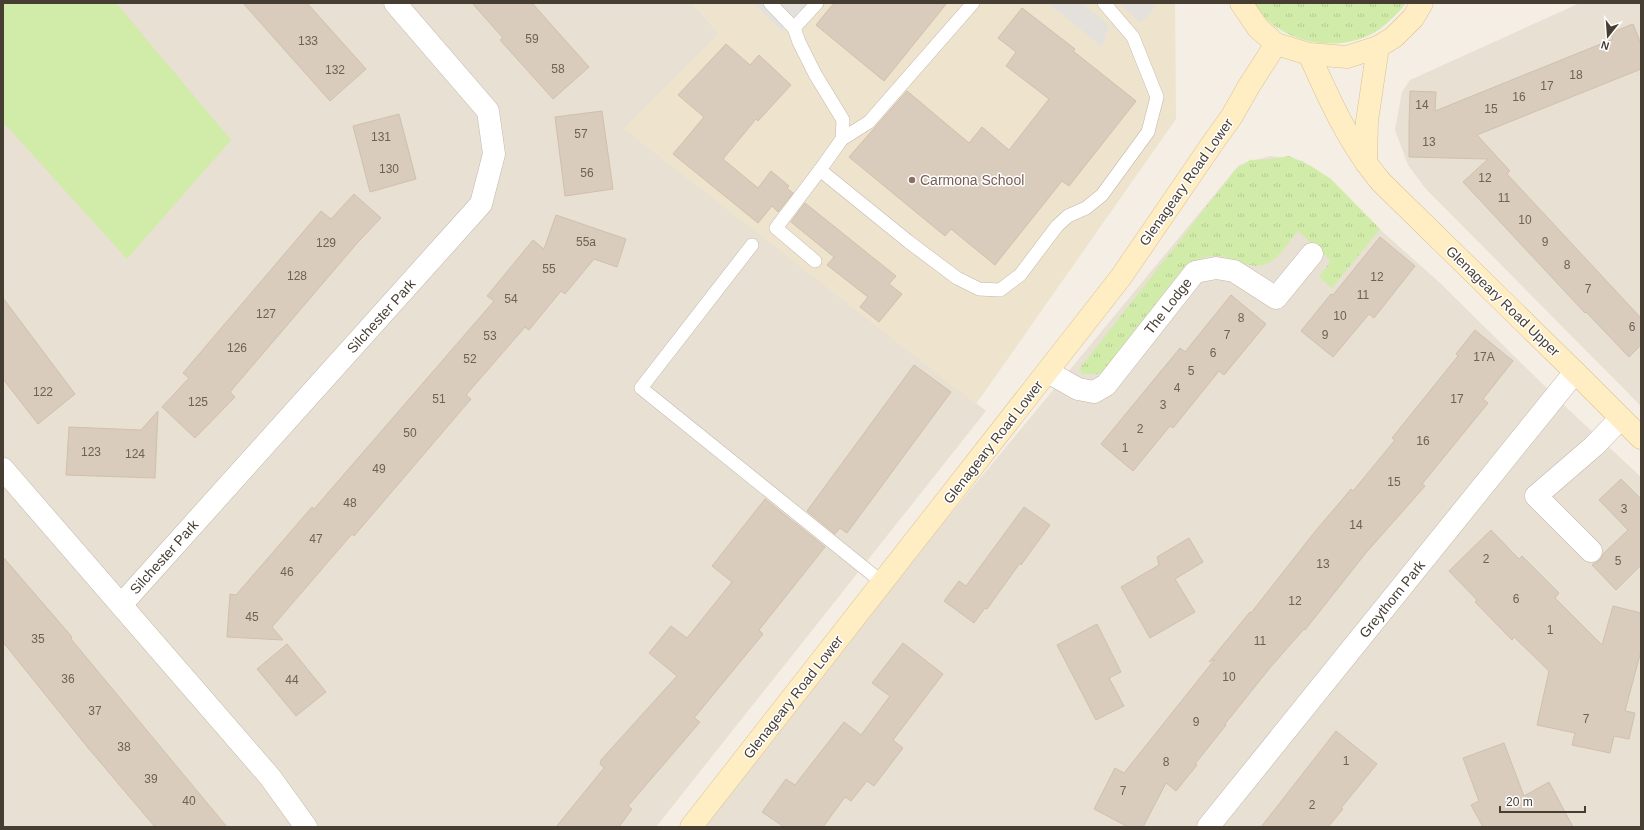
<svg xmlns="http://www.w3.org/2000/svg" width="1644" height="830" viewBox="0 0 1644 830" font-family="Helvetica,sans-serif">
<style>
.residential{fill:#e8e0d2}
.education{fill:#eee3cd}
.grass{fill:url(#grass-tufts)}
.park{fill:#d1eba9}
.parking{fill:#e4e1dd}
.building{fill:#d9ccbc;stroke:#d1c0ab}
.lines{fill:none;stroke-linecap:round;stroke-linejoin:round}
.lane-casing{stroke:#c3b8a9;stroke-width:14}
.street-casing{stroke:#c3b8a9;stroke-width:23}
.secondary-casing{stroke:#dbc392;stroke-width:23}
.lane{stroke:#fff;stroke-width:13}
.street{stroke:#fff;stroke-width:22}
.secondary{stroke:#ffedc3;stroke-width:22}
.education-dot{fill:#8d6e63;stroke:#fff;stroke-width:1.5}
.labels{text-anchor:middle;stroke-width:3;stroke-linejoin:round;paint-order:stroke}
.number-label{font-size:12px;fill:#6b6255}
.education-label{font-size:14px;fill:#785e54;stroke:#fff;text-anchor:start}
.street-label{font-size:14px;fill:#463e33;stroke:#fff}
</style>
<defs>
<pattern id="grass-tufts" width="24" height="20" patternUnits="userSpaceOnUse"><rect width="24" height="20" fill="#d1eba9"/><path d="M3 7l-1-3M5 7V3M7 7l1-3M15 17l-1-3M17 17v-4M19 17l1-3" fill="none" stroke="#b5cb92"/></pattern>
</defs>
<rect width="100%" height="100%" fill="#f4eee4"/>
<g class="residential">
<polygon points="3,3 692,3 719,34 625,129 986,411 656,827 3,827"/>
<polygon points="1580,3 1641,3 1641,406 1425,188 1408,165 1395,130 1402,92 1410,80"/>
<polygon points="1270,156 1303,161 1439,282 1569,410 1641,477 1641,827 692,827 1239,165"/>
</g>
<polygon class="education" points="692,3 1175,3 1176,119 976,404 624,129 719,34"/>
<g class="grass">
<path d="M 1252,3 L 1406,3 C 1398,13 1390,21 1380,29 C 1346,52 1296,47 1266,19 C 1261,15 1257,8 1252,3 Z"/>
<path d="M 1289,156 L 1311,166 L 1331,179 L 1380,229 L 1332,288 L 1319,277 L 1331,261 L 1298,231 C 1288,242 1278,261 1263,265 C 1244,271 1222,245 1196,261 C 1178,271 1165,292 1153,308 C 1137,329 1121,350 1105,371 L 1098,374 L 1082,374 L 1080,368 L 1236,169 L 1250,160 L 1271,159 Z"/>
</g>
<polygon class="park" points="3,3 116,3 231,140 127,259 3,122"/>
<g class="parking">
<polygon points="753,3 808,3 782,31"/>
<polygon points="1048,3 1082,3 1109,25 1102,47"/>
<polygon points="1119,3 1153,3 1156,6 1141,23"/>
</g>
<g class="building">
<polygon points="243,3 307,3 366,69 330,101"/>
<polygon points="472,3 532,3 589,67 553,99 500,40 503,38"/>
<polygon points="834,3 947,3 884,81 816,25"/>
<polygon points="1022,8 1075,49 1073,51 1136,101 1069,186 1062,181 995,265 951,229 945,236 849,157 907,91 969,143 982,127 1009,150 1049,99 1006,66 1016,52 998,38"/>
<polygon points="1633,24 1641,44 1641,69 1477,135 1510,171 1507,174 1641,318 1641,345 1629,357 1586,312 1585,313 1463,182 1488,159 1409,157 1409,127 1410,91 1436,92 1435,111 1613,39 1610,33"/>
<polygon points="726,44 750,65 759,55 791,85 758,121 756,119 723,159 758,188 771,171 789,186 787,188 793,193 778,212 772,206 758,223 673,154 704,117 678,95"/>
<polygon points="602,111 613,189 565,196 555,117"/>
<polygon points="399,114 416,179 370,192 353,126"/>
<polygon points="354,194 381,218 359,241 230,392 235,397 195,438 162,407 189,378 183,373 321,211 331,219"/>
<polygon points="805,203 896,276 889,284 902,294 879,322 860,307 868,297 827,265 834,257 791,222"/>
<polygon points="556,215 626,239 617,267 594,259 565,294 561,291 529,330 525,327 466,395 471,399 354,536 352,534 272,627 283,640 227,637 230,594 236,595 312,507 314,509 494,301 487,296 533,240 544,249"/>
<polygon points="1380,237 1415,266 1374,318 1369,314 1333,357 1301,331 1331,294 1333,295"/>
<polygon points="1231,295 1266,324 1224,375 1219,371 1173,428 1170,426 1133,471 1101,444 1180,348 1185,352"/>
<polygon points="3,298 75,394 38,424 3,379"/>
<polygon points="1475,330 1513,361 1483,399 1488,403 1422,484 1425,486 1365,554 1305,630 1304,629 1269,669 1225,724 1226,725 1195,764 1197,765 1176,791 1166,783 1143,827 1128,827 1094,809 1115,768 1124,773 1215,659 1209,662 1250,612 1251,613 1313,534 1351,489 1353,491 1395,440 1392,438 1458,356 1456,354"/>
<polygon points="914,365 951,392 847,533 840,528 835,534 807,511"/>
<polygon points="158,411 155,478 66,475 69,427 141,430"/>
<polygon points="1621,479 1641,499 1641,565 1616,590 1592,565 1600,560 1603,554 1628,530 1599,500"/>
<polygon points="765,499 825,547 759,630 763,634 694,718 700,722 628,806 632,809 619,827 556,827 604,768 600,764 601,760 677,676 649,653 671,626 687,638 732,582 712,566"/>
<polygon points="1024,507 1050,525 1021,565 1020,563 987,609 985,608 974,623 944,601 959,581 966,586"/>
<polygon points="1491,530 1519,559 1522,556 1559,593 1555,598 1602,645 1613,606 1641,613 1641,651 1625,711 1635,713 1629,739 1614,736 1610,753 1572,745 1575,733 1537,725 1549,671 1514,637 1512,640 1475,602 1477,600 1449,571"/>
<polygon points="1189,538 1203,562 1175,579 1195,612 1150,638 1121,587 1159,565 1157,557"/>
<polygon points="3,557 72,637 71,639 227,827 155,827 89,749 3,642"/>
<polygon points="1097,624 1121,672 1109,678 1124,706 1096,720 1057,645"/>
<polygon points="903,643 943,674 893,740 903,748 874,786 867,781 851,801 845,797 823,827 784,827 762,812 786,779 795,785 844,722 861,735 890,696 872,683"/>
<polygon points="287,644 326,692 296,716 257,669"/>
<polygon points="1336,731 1377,764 1341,808 1343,809 1328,827 1261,827"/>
<polygon points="1504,743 1524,796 1549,782 1573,827 1483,827 1471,805 1479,801 1463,758"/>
</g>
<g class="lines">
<defs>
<g id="lane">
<polyline points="770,3 794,28 799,42 815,74 843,120 842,139 820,170 909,242 957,278 979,289 1000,290 1020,275 1057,226 1068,216 1086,208 1102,195 1148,132 1157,97 1133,37 1104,3"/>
<polyline points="794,28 817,3"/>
<polyline points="842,139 869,122 973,3"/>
<polyline points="752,245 641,388 883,583"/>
<polyline points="815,261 776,228 820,170"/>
</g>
<g id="street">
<polyline points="1048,372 1078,389 1094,392 1106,385 1195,272 1216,268 1234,271 1276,298 1312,254"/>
<polyline points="3,469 270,777 306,827"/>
<polyline points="1591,551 1536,496 1594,446 1621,418"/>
<polyline points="121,605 481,204 494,154 488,111 395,3"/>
<polyline points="1208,827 1575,372"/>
</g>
<g id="secondary">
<polyline points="1241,3 1258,28 1276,44 1309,54 1347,57 1378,47 1394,37 1413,18 1422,3"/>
<path d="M 1309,54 C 1329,99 1349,144 1381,182 L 1575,372 L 1641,438"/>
<polyline points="1366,163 1367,121 1378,47"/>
<polyline points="691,827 1121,277 1212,144 1232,116 1249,86 1276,44"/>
</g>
</defs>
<use href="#lane" class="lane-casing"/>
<use href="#street" class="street-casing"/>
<use href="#secondary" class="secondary-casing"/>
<use href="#lane" class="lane"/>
<use href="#street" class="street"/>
<use href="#secondary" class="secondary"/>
</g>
<circle class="education-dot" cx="912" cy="180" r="4"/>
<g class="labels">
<g class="number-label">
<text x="532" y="43">59</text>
<text x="308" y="45">133</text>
<text x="558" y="73">58</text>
<text x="335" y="74">132</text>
<text x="1576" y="79">18</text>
<text x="1547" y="90">17</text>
<text x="1519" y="101">16</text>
<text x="1422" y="109">14</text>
<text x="1491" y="113">15</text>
<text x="581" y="138">57</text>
<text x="381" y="141">131</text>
<text x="1429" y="146">13</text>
<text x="389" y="173">130</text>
<text x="587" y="177">56</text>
<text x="1485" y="182">12</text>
<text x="1504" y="202">11</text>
<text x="1525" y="224">10</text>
<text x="586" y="246">55a</text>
<text x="1545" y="246">9</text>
<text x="326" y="247">129</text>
<text x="1567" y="269">8</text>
<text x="549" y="273">55</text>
<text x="297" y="280">128</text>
<text x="1377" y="281">12</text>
<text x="1588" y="293">7</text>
<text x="1363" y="299">11</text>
<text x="511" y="303">54</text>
<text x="266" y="318">127</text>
<text x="1340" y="320">10</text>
<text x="1241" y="322">8</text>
<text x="1632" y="331">6</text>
<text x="1227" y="339">7</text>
<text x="1325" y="339">9</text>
<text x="490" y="340">53</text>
<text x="237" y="352">126</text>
<text x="1213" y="357">6</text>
<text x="1484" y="361">17A</text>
<text x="470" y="363">52</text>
<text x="1191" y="375">5</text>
<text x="1177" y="392">4</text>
<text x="43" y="396">122</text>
<text x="439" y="403">51</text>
<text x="1457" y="403">17</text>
<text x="198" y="406">125</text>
<text x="1163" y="409">3</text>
<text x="1140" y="433">2</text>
<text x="410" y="437">50</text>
<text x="1423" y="445">16</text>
<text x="1125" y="452">1</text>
<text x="91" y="456">123</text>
<text x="135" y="458">124</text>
<text x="379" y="473">49</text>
<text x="1394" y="486">15</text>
<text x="350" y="507">48</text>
<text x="1624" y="513">3</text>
<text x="1356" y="529">14</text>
<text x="316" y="543">47</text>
<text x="1486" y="563">2</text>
<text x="1618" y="565">5</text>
<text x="1323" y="568">13</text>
<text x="287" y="576">46</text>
<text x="1516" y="603">6</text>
<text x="1295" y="605">12</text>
<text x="252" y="621">45</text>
<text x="1550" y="634">1</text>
<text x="38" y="643">35</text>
<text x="1260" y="645">11</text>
<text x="1229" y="681">10</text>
<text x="68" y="683">36</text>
<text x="292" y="684">44</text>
<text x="95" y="715">37</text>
<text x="1586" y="723">7</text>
<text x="1196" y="726">9</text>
<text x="124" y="751">38</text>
<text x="1346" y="765">1</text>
<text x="1166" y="766">8</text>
<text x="151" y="783">39</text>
<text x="1123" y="795">7</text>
<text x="189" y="805">40</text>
<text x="1312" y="809">2</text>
</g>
<g class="education-label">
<text x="920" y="185">Carmona School</text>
</g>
<g class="street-label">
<text transform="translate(1186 182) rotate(-55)" y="5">Glenageary Road Lower</text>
<text transform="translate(1503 301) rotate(44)" y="5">Glenageary Road Upper</text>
<text transform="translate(1168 306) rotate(-52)" y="5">The Lodge</text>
<text transform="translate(381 316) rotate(-48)" y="5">Silchester Park</text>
<text transform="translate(993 442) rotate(-52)" y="5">Glenageary Road Lower</text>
<text transform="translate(164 557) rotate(-48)" y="5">Silchester Park</text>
<text transform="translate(1392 599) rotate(-51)" y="5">Greythorn Park</text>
<text transform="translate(793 697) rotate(-52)" y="5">Glenageary Road Lower</text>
</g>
</g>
<rect width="1644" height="830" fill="none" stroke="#463e33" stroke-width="8"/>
<g transform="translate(1608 36) rotate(197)" stroke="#ffffff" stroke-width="3" paint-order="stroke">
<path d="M0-3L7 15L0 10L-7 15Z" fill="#463e33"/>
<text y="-6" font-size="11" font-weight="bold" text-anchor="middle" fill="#463e33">N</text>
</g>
<path d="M1500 806v6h85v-6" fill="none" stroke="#463e33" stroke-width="2"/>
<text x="1506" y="806" font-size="12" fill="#463e33" stroke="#ffffff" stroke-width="3" paint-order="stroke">20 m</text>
</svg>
